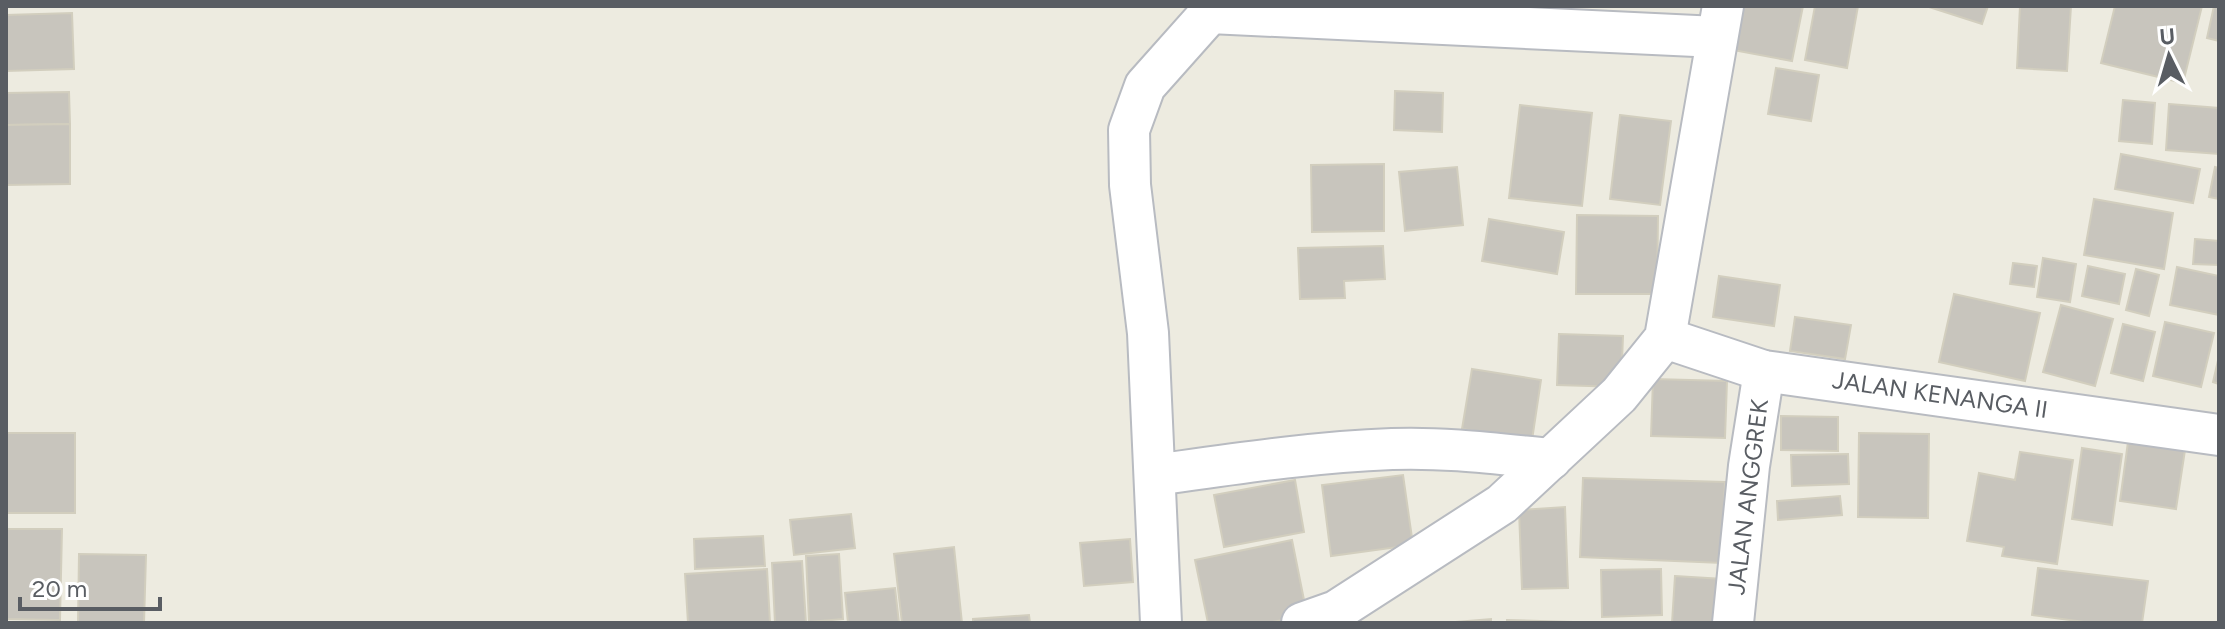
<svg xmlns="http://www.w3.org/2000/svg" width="2225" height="629" viewBox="0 0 2225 629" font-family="Figtree,sans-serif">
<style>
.building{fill:#c8c5bd;stroke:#d2cebe;stroke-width:2}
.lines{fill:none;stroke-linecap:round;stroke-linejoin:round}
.street-casing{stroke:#b8bbc1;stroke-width:44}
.street{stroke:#fff;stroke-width:40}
.labels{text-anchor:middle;stroke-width:6;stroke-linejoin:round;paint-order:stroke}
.street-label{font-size:24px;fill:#595d63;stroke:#fff}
</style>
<rect width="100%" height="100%" fill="#edebe0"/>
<g class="building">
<polygon points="1742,6 1803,6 1792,61 1733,50"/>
<polygon points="1815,6 1858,6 1847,68 1805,60"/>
<polygon points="1926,6 1988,6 1982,24"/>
<polygon points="2020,6 2071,6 2067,71 2017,68"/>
<polygon points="2115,6 2202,6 2183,83 2101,63"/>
<polygon points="2214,6 2219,6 2219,41 2207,38"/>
<polygon points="72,13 74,69 6,71 6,15"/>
<polygon points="1776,68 1819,75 1811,121 1768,114"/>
<polygon points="1395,91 1443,93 1442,132 1394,130"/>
<polygon points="69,92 70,124 6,125 6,93"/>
<polygon points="2123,100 2155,103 2152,144 2119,141"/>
<polygon points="2169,104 2219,108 2219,154 2166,150"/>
<polygon points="1520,105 1592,113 1582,206 1509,198"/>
<polygon points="1620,115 1671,121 1660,205 1610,199"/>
<polygon points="70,124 70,184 6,185 6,125"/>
<polygon points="2121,154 2200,169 2193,203 2115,189"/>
<polygon points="1384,164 1384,231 1312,232 1311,165"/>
<polygon points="1457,167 1463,225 1405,231 1399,172"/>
<polygon points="2215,167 2219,168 2219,199 2209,197"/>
<polygon points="2094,199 2173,213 2164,269 2084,255"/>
<polygon points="1577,215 1658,216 1657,294 1576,294"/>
<polygon points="1489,219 1564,232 1557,274 1482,261"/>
<polygon points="2195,239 2219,241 2219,265 2193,264"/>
<polygon points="1383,246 1385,279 1344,281 1345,298 1300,299 1298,248"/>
<polygon points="2043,258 2076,264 2070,302 2037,297"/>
<polygon points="2013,263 2037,266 2034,287 2010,284"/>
<polygon points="2088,266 2125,274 2119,304 2082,296"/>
<polygon points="2177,267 2219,276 2219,315 2170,305"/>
<polygon points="2136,269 2159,275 2149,316 2126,310"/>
<polygon points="1719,276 1780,285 1774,326 1713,317"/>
<polygon points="1954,294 2040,313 2025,381 1939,362"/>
<polygon points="2061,305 2113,319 2095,386 2043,372"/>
<polygon points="1795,317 1851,325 1845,359 1790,351"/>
<polygon points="2165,322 2214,333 2201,387 2153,376"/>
<polygon points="2123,324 2155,332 2143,381 2111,373"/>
<polygon points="1559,334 1623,336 1621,387 1557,385"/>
<polygon points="2219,356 2219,384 2213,382"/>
<polygon points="1472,369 1541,380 1532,440 1462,429"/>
<polygon points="1653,379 1727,381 1725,438 1651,436"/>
<polygon points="1781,416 1838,417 1838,451 1781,450"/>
<rect x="6" y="433" width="69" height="80"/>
<polygon points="1859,433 1929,434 1928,518 1858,517"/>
<polygon points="2128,442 2185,450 2176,509 2120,501"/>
<polygon points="2082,448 2122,454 2112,525 2072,519"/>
<polygon points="2020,452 2073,460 2057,564 2002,556 2004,547 1967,541 1979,473 2015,480"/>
<polygon points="1848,454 1849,484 1792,486 1791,455"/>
<polygon points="1403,475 1413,545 1331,556 1322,485"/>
<polygon points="1583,478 1725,482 1722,563 1580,557"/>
<polygon points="1295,480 1304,532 1224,547 1214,495"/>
<polygon points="1840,496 1842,515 1778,520 1777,501"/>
<polygon points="1565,507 1568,588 1522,589 1519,510"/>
<polygon points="851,514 855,548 794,555 790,520"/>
<polygon points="6,529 62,529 60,620 6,619"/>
<polygon points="763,536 765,566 695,569 694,539"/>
<polygon points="1130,539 1133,582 1084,586 1080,543"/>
<polygon points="1292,540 1307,615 1268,623 1208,623 1195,560"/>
<polygon points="954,547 962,623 902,623 894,554"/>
<polygon points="79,554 146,555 144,623 78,623"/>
<polygon points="839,554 843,619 809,622 806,556"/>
<polygon points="802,561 806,623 775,623 772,563"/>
<polygon points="2038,568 2148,581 2142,623 2092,623 2032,615"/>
<polygon points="767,569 770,623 688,623 685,574"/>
<polygon points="1661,569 1662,615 1602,617 1601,570"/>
<polygon points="1675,576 1723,579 1721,623 1672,623"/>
<polygon points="895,588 899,623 848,623 845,593"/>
<polygon points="1029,615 1030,623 973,623 973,619"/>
<polygon points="1491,619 1491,623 1443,623"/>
<polygon points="1507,620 1572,622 1572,623 1507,623"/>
</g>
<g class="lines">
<defs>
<g id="street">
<polyline points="1210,13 1717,37"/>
<polyline points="1665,338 1764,371 2219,435"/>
<path d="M 1155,475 C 1234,464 1313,452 1392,449 C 1445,447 1499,454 1551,459"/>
<polyline points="1161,623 1148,333 1130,185 1129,130 1145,86 1210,13 1208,6"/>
<polyline points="1302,623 1336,611 1502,504 1619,395 1665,338 1723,6"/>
<polyline points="1733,623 1749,466 1764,371"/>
</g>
</defs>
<use href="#street" class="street-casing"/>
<use href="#street" class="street"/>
</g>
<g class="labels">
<g class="street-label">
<text transform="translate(1940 395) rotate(8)" y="8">JALAN KENANGA II</text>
<text transform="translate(1748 497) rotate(-83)" y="8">JALAN ANGGREK</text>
</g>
</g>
<rect width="2225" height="629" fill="none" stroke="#595d63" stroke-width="16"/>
<g transform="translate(2169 56) rotate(355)" stroke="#ffffff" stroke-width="6" paint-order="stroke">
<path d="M0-6L14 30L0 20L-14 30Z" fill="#595d63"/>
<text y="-12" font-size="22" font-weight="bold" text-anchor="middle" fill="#595d63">U</text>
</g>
<path d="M20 597v12h140v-12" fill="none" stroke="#595d63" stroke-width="4"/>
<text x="32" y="597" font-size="24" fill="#595d63" stroke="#ffffff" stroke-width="6" paint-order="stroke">20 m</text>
</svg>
